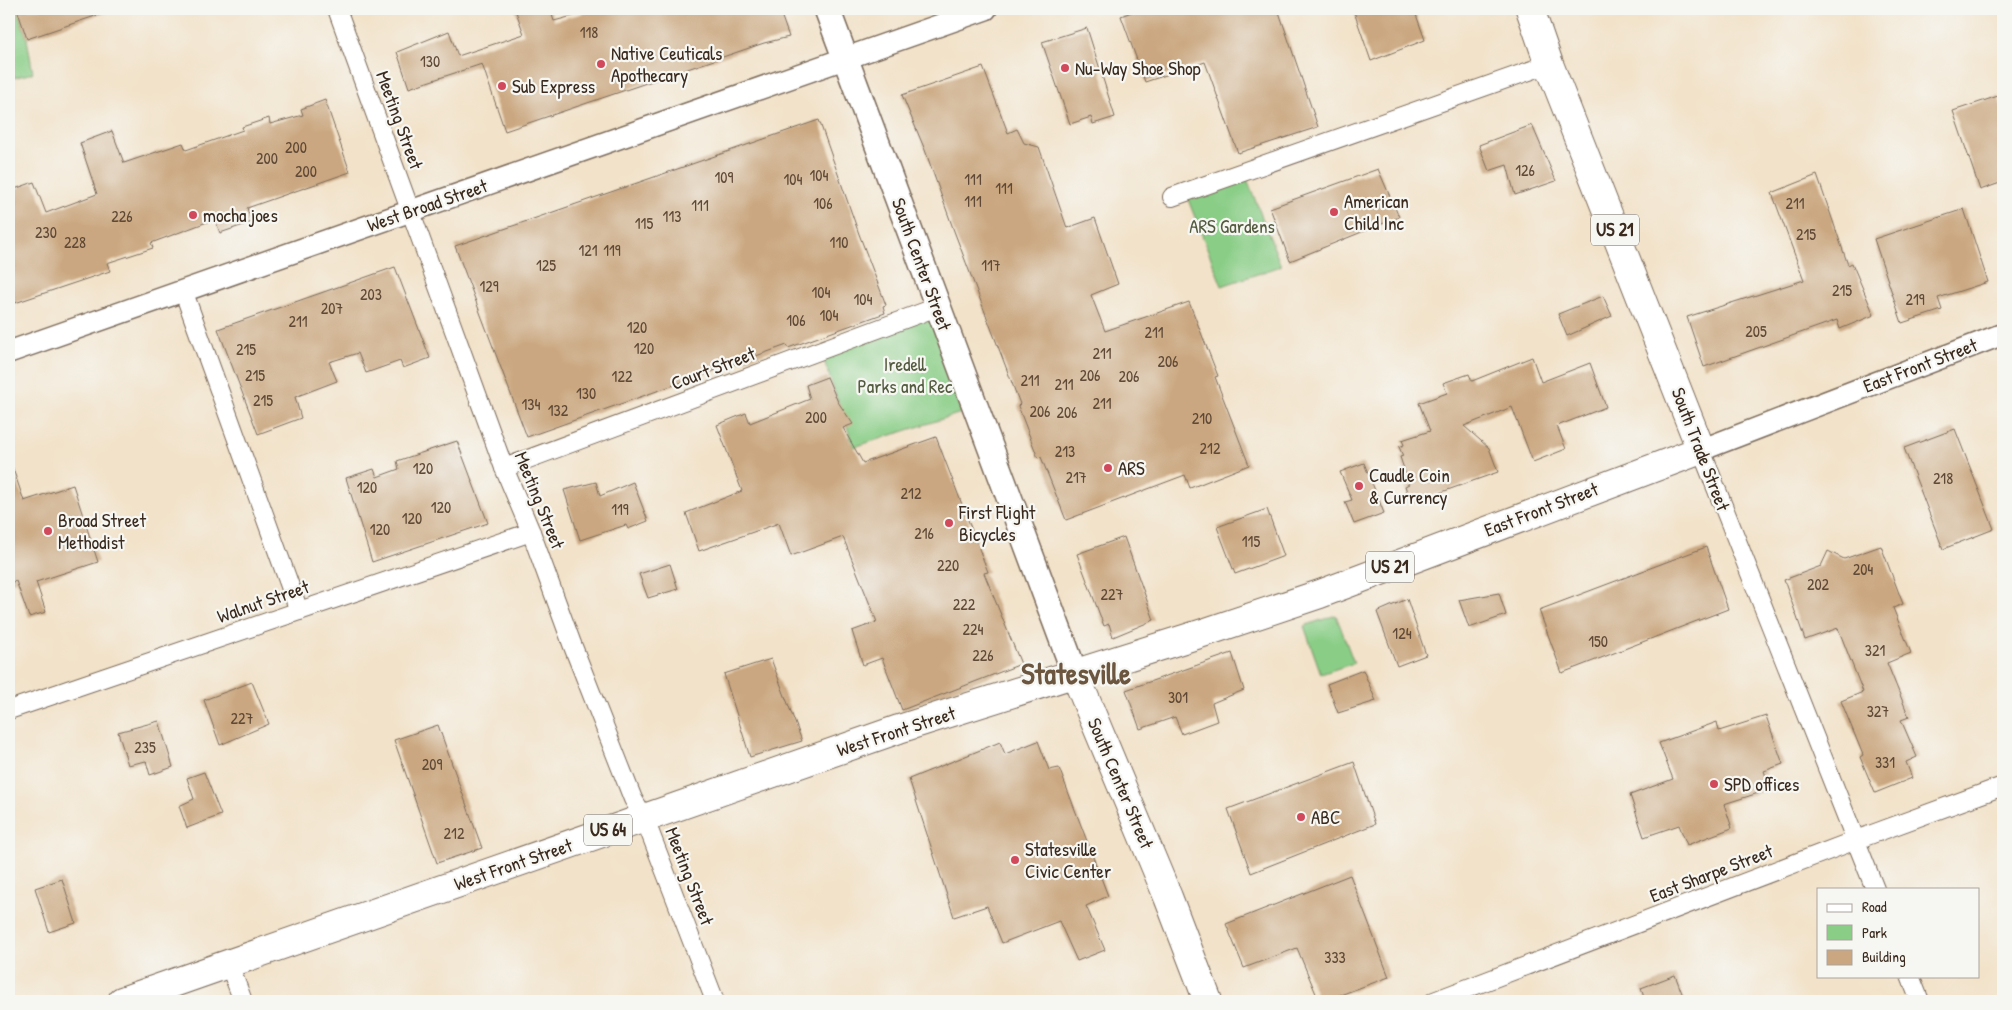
<svg xmlns="http://www.w3.org/2000/svg" width="2012" height="1010" viewBox="0 0 2012 1010" font-family="'Patrick Hand',sans-serif">
<style>
.green{fill:#89cd86;stroke:#627c52}
.building{fill:#caa780}
.lines{fill:none;stroke-linecap:round;stroke-linejoin:round}
.minor-casing{stroke:#7b6a5a;stroke-width:20}
.tertiary-casing{stroke:#7b6a5a;stroke-width:24}
.secondary-casing{stroke:#7b6a5a;stroke-width:28}
.primary-casing{stroke:#7b6a5a;stroke-width:30}
.minor{stroke:#fff;stroke-width:18}
.tertiary{stroke:#fff;stroke-width:21}
.secondary{stroke:#fff;stroke-width:25}
.primary{stroke:#fff;stroke-width:28}
.poi-dot{fill:#d1495b;stroke:#f6f6f2;stroke-width:2}
.labels{text-anchor:middle;stroke-width:4.5;stroke-linejoin:round;paint-order:stroke}
.number-label{font-size:16px;fill:#5f4936}
.shield{fill:#f6f6f2;stroke:#73675e;stroke-width:1}
.shield-label{font-size:18px;font-weight:bold;fill:#3b2a1e}
.poi-label{font-size:19px;fill:#3b2a1e;stroke:#f6f6f2;text-anchor:start}
.street-label{font-size:19px;fill:#3b2a1e;stroke:#f6f6f2}
.park-label{font-size:19px;fill:#525b3d;stroke:#f6f6f2}
.town-label{font-size:29px;font-weight:bold;fill:#6d5640;stroke:#f6f6f2}
</style>
<rect width="100%" height="100%" fill="#f6f6f2"/>
<filter id="ink" filterUnits="userSpaceOnUse"><feTurbulence type="fractalNoise" baseFrequency=".02" numOctaves="2"/><feDisplacementMap in="SourceGraphic" scale="10" xChannelSelector="R" yChannelSelector="G"/><feConvolveMatrix kernelMatrix="1 2 1 2 8 2 1 2 1" color-interpolation-filters="sRGB"/></filter>
<filter id="wash" filterUnits="userSpaceOnUse"><feTurbulence type="fractalNoise" baseFrequency=".0096" numOctaves="4" result="noise"/><feDisplacementMap in="SourceGraphic" scale="20" xChannelSelector="R" yChannelSelector="G"/><feGaussianBlur stdDeviation="1.12" result="paint"/><feColorMatrix in="noise" values="0 0 0 0 0 0 0 0 0 0 0 0 0 0 0 0 0 1.4 0 .05"/><feComposite in="paint" operator="in"/></filter>
<g filter="url(#wash)">
<rect width="100%" height="100%" fill="#f2e2c9"/>
<g class="green">
<polygon points="9,9 17,9 27,39 33,73 9,79"/>
<polygon points="1244,171 1281,266 1222,286 1185,192"/>
<polygon points="937,307 977,408 854,447 820,349"/>
<polygon points="1336,615 1354,663 1321,674 1304,626"/>
</g>
<g id="blocks">
<g class="building">
<polygon points="17,9 107,9 107,12 27,39"/>
<polygon points="515,9 550,9 554,21 599,9 779,9 789,37 764,43 505,131 482,64 409,88 397,52 449,31 458,56 524,34"/>
<polygon points="1139,9 1278,9 1318,127 1238,153 1205,62 1145,82 1121,16"/>
<polygon points="1353,9 1414,9 1425,40 1371,61"/>
<polygon points="1087,28 1115,117 1093,124 1091,117 1070,124 1042,42"/>
<polygon points="983,67 1008,133 1017,129 1024,143 1039,147 1067,228 1095,218 1118,284 1091,295 1105,331 1189,302 1218,376 1215,377 1249,465 1190,488 1185,475 1066,520 1041,457 1038,458 1018,406 1020,404 954,231 925,150 902,95"/>
<polygon points="1998,96 2003,111 2003,182 1980,190 1953,111"/>
<polygon points="325,100 350,172 247,208 252,222 220,233 215,219 151,243 153,248 107,263 110,271 9,305 9,191 34,182 46,213 97,194 80,143 112,131 124,163 183,143 186,150 243,130 242,127 269,118 270,124 303,115 301,109"/>
<polygon points="819,120 859,234 886,305 883,306 885,313 788,348 787,345 527,437 455,246"/>
<polygon points="1532,125 1556,181 1515,195 1507,165 1489,171 1479,145"/>
<polygon points="1378,169 1399,217 1290,261 1270,208"/>
<polygon points="1817,175 1848,265 1852,263 1874,315 1840,329 1837,320 1704,367 1687,317 1804,280 1772,193"/>
<polygon points="1964,209 1988,282 1938,298 1942,310 1902,323 1874,239"/>
<polygon points="395,267 430,358 403,368 400,361 366,373 358,353 329,362 337,381 295,397 301,418 258,434 218,329"/>
<polygon points="1603,296 1612,316 1567,336 1558,314"/>
<polygon points="1532,357 1541,382 1590,363 1606,407 1557,426 1566,449 1533,462 1512,407 1464,426 1489,448 1498,472 1411,503 1405,486 1409,484 1400,457 1403,456 1399,447 1404,445 1402,440 1430,431 1419,403 1447,393 1443,383 1469,374 1472,381"/>
<polygon points="827,377 838,402 853,424 843,428 863,463 936,437 988,572 984,573 1021,664 902,710 882,658 863,665 852,631 877,622 843,537 791,556 779,523 699,551 686,513 742,491 717,425 746,413 750,423 810,399 806,385"/>
<polygon points="1955,429 1994,529 1943,549 1904,448"/>
<polygon points="457,441 488,523 372,562 346,478 374,469 377,477 399,469 397,461"/>
<polygon points="9,463 11,463 24,501 73,485 98,562 36,582 46,612 29,617 16,581 9,583"/>
<polygon points="1364,463 1384,513 1354,524 1345,502 1352,500 1340,472"/>
<polygon points="596,482 600,496 633,482 648,521 628,529 626,525 580,540 564,490"/>
<polygon points="1267,509 1284,556 1235,574 1217,527"/>
<polygon points="1124,537 1154,620 1113,637 1109,624 1104,626 1077,554"/>
<polygon points="1881,546 1903,604 1893,608 1911,653 1887,663 1909,717 1901,720 1917,757 1906,762 1912,778 1875,793 1860,757 1863,755 1841,701 1863,692 1838,628 1805,640 1784,580 1821,566 1828,551 1844,559"/>
<polygon points="1706,547 1728,609 1562,673 1539,610"/>
<polygon points="670,564 678,589 648,598 639,574"/>
<polygon points="1499,593 1506,615 1469,628 1459,600"/>
<polygon points="1407,599 1426,655 1397,666 1377,612"/>
<polygon points="1232,653 1244,690 1212,703 1217,721 1182,734 1175,717 1140,729 1126,690"/>
<polygon points="771,659 802,741 750,757 724,674"/>
<polygon points="1363,670 1376,701 1338,713 1327,684"/>
<polygon points="252,682 269,724 220,745 204,700"/>
<polygon points="1766,716 1783,764 1764,771 1771,789 1724,804 1732,828 1687,845 1679,825 1644,837 1630,795 1673,779 1659,743 1717,722 1719,731"/>
<polygon points="159,721 173,767 150,775 146,761 128,765 118,732"/>
<polygon points="438,725 482,848 437,863 394,740"/>
<polygon points="1038,741 1049,770 1059,768 1108,896 1086,906 1105,950 1077,961 1059,921 1002,943 987,906 954,917 909,779 1000,742 1005,754"/>
<polygon points="1354,762 1375,824 1251,873 1228,809"/>
<polygon points="204,772 221,815 187,828 179,806 194,799 187,778"/>
<polygon points="1350,875 1389,977 1324,1001 1319,1001 1297,948 1244,968 1226,924"/>
<polygon points="62,879 76,923 49,932 35,888"/>
<polygon points="1675,975 1685,1001 1645,1001 1641,988"/>
</g>
</g>
</g>
<g filter="url(#ink)">
<use href="#blocks" fill-opacity="0" stroke="#7b6a5a" stroke-width="1"/>
<g class="lines">
<defs>
<g id="minor">
<polyline points="337,9 504,468 531,532 572,644 633,799 644,817 715,1001"/>
<polyline points="1172,197 1549,64"/>
<polyline points="183,290 299,611"/>
<polyline points="1701,450 1875,889"/>
<polyline points="504,468 937,307"/>
<polyline points="9,710 531,532"/>
<polyline points="229,964 243,1001"/>
<polyline points="1910,976 1920,1001"/>
<polyline points="1434,1001 1856,840 2003,786"/>
</g>
<g id="tertiary">
<polyline points="9,352 986,9"/>
<polyline points="1701,450 2003,334"/>
</g>
<polyline id="secondary" points="827,9 1075,674"/>
<g id="primary">
<polyline points="1075,674 1168,897 1208,1001"/>
<polyline points="122,1001 899,729 1206,632 1320,594 1701,450 1549,64 1530,9"/>
</g>
</defs>
<use href="#minor" class="minor-casing"/>
<use href="#tertiary" class="tertiary-casing"/>
<use href="#secondary" class="secondary-casing"/>
<use href="#primary" class="primary-casing"/>
<use href="#minor" class="minor"/>
<use href="#tertiary" class="tertiary"/>
<use href="#secondary" class="secondary"/>
<use href="#primary" class="primary"/>
</g>
</g>
<g class="poi-dot">
<circle cx="601" cy="64" r="5"/>
<circle cx="1065" cy="68" r="5"/>
<circle cx="502" cy="86" r="5"/>
<circle cx="1334" cy="212" r="5"/>
<circle cx="193" cy="215" r="5"/>
<circle cx="1108" cy="468" r="5"/>
<circle cx="1359" cy="486" r="5"/>
<circle cx="949" cy="523" r="5"/>
<circle cx="48" cy="531" r="5"/>
<circle cx="1714" cy="784" r="5"/>
<circle cx="1301" cy="817" r="5"/>
<circle cx="1015" cy="860" r="5"/>
</g>
<g class="labels">
<g class="number-label">
<text x="589" y="38">118</text>
<text x="430" y="67">130</text>
<text x="296" y="153">200</text>
<text x="267" y="164">200</text>
<text x="1525" y="176">126</text>
<text x="306" y="177">200</text>
<text x="819" y="181">104</text>
<text x="724" y="183">109</text>
<text x="793" y="185">104</text>
<text x="973" y="185">111</text>
<text x="1004" y="194">111</text>
<text x="973" y="207">111</text>
<text x="823" y="209">106</text>
<text x="1795" y="209">211</text>
<text x="700" y="211">111</text>
<text x="122" y="222">226</text>
<text x="672" y="222">113</text>
<text x="644" y="229">115</text>
<text x="46" y="238">230</text>
<text x="1806" y="240">215</text>
<text x="75" y="248">228</text>
<text x="839" y="248">110</text>
<text x="588" y="256">121</text>
<text x="612" y="256">119</text>
<text x="546" y="271">125</text>
<text x="991" y="271">117</text>
<text x="489" y="292">129</text>
<text x="1842" y="296">215</text>
<text x="821" y="298">104</text>
<text x="371" y="300">203</text>
<text x="863" y="305">104</text>
<text x="1915" y="305">219</text>
<text x="332" y="314">207</text>
<text x="829" y="321">104</text>
<text x="796" y="326">106</text>
<text x="298" y="327">211</text>
<text x="637" y="333">120</text>
<text x="1756" y="337">205</text>
<text x="1154" y="338">211</text>
<text x="644" y="354">120</text>
<text x="246" y="355">215</text>
<text x="1102" y="359">211</text>
<text x="1168" y="367">206</text>
<text x="255" y="381">215</text>
<text x="1090" y="381">206</text>
<text x="622" y="382">122</text>
<text x="1129" y="382">206</text>
<text x="1030" y="386">211</text>
<text x="1064" y="390">211</text>
<text x="586" y="399">130</text>
<text x="263" y="406">215</text>
<text x="1102" y="409">211</text>
<text x="531" y="410">134</text>
<text x="558" y="416">132</text>
<text x="1040" y="417">206</text>
<text x="1067" y="418">206</text>
<text x="816" y="423">200</text>
<text x="1202" y="424">210</text>
<text x="1210" y="454">212</text>
<text x="1065" y="457">213</text>
<text x="423" y="474">120</text>
<text x="1076" y="483">217</text>
<text x="1943" y="484">218</text>
<text x="367" y="493">120</text>
<text x="911" y="499">212</text>
<text x="441" y="513">120</text>
<text x="620" y="515">119</text>
<text x="412" y="524">120</text>
<text x="380" y="535">120</text>
<text x="924" y="539">216</text>
<text x="1251" y="547">115</text>
<text x="948" y="571">220</text>
<text x="1863" y="575">204</text>
<text x="1818" y="590">202</text>
<text x="1112" y="600">227</text>
<text x="964" y="610">222</text>
<text x="973" y="635">224</text>
<text x="1402" y="639">124</text>
<text x="1598" y="647">150</text>
<text x="1875" y="656">321</text>
<text x="983" y="661">226</text>
<text x="1178" y="703">301</text>
<text x="1878" y="717">327</text>
<text x="242" y="724">227</text>
<text x="145" y="753">235</text>
<text x="1885" y="768">331</text>
<text x="432" y="770">209</text>
<text x="454" y="839">212</text>
<text x="1335" y="963">333</text>
</g>
<g class="shield">
<rect x="1591" y="214.5" width="48" height="31" rx="4"/>
<rect x="1366" y="551.5" width="48" height="31" rx="4"/>
<rect x="584" y="814.5" width="48" height="31" rx="4"/>
</g>
<g class="shield-label">
<text x="1615" y="236">US 21</text>
<text x="1390" y="573">US 21</text>
<text x="608" y="836">US 64</text>
</g>
<g class="poi-label">
<text x="611" y="60">Native Ceuticals<tspan x="611" dy="22">Apothecary</tspan></text>
<text x="1075" y="75">Nu-Way Shoe Shop</text>
<text x="512" y="93">Sub Express</text>
<text x="1344" y="208">American<tspan x="1344" dy="22">Child Inc</tspan></text>
<text x="203" y="222">mocha joes</text>
<text x="1118" y="475">ARS</text>
<text x="1369" y="482">Caudle Coin<tspan x="1369" dy="22">&amp; Currency</tspan></text>
<text x="959" y="519">First Flight<tspan x="959" dy="22">Bicycles</tspan></text>
<text x="58" y="527">Broad Street<tspan x="58" dy="22">Methodist</tspan></text>
<text x="1724" y="791">SPD offices</text>
<text x="1311" y="824">ABC</text>
<text x="1025" y="856">Statesville<tspan x="1025" dy="22">Civic Center</tspan></text>
</g>
<g class="street-label">
<text transform="translate(400 120) rotate(70)" y="7">Meeting Street</text>
<text transform="translate(427 205) rotate(-19)" y="7">West Broad Street</text>
<text transform="translate(922 264) rotate(70)" y="7">South Center Street</text>
<text transform="translate(1920 365) rotate(-21)" y="7">East Front Street</text>
<text transform="translate(713 368) rotate(-21)" y="7">Court Street</text>
<text transform="translate(1701 449) rotate(69)" y="7">South Trade Street</text>
<text transform="translate(540 500) rotate(68)" y="7">Meeting Street</text>
<text transform="translate(1541 509) rotate(-21)" y="7">East Front Street</text>
<text transform="translate(263 601) rotate(-19)" y="7">Walnut Street</text>
<text transform="translate(896 731) rotate(-18)" y="7">West Front Street</text>
<text transform="translate(1121 783) rotate(67)" y="7">South Center Street</text>
<text transform="translate(513 864) rotate(-19)" y="7">West Front Street</text>
<text transform="translate(1711 873) rotate(-21)" y="7">East Sharpe Street</text>
<text transform="translate(690 876) rotate(69)" y="7">Meeting Street</text>
</g>
<g class="park-label">
<text x="1232" y="233">ARS Gardens</text>
<text x="905" y="371">Iredell<tspan x="905" dy="22">Parks and Rec</tspan></text>
</g>
<g class="town-label">
<text x="1076" y="684">Statesville</text>
</g>
</g>
<rect width="2012" height="1010" fill="none" stroke="#f6f6f2" stroke-width="30"/>
<rect x="1817" y="888" width="162" height="90" fill="#f6f6f2" stroke="#aba49d"/>
<rect x="1827" y="904" width="25" height="8" fill="#ffffff" stroke="#aba49d"/>
<text x="1862" y="912" font-size="15" fill="#3b2a1e">Road</text>
<rect x="1827" y="925" width="25" height="15" fill="#89cd86" stroke="#aba49d"/>
<text x="1862" y="938" font-size="15" fill="#3b2a1e">Park</text>
<rect x="1827" y="950" width="25" height="15" fill="#caa780" stroke="#aba49d"/>
<text x="1862" y="962" font-size="15" fill="#3b2a1e">Building</text>
</svg>
